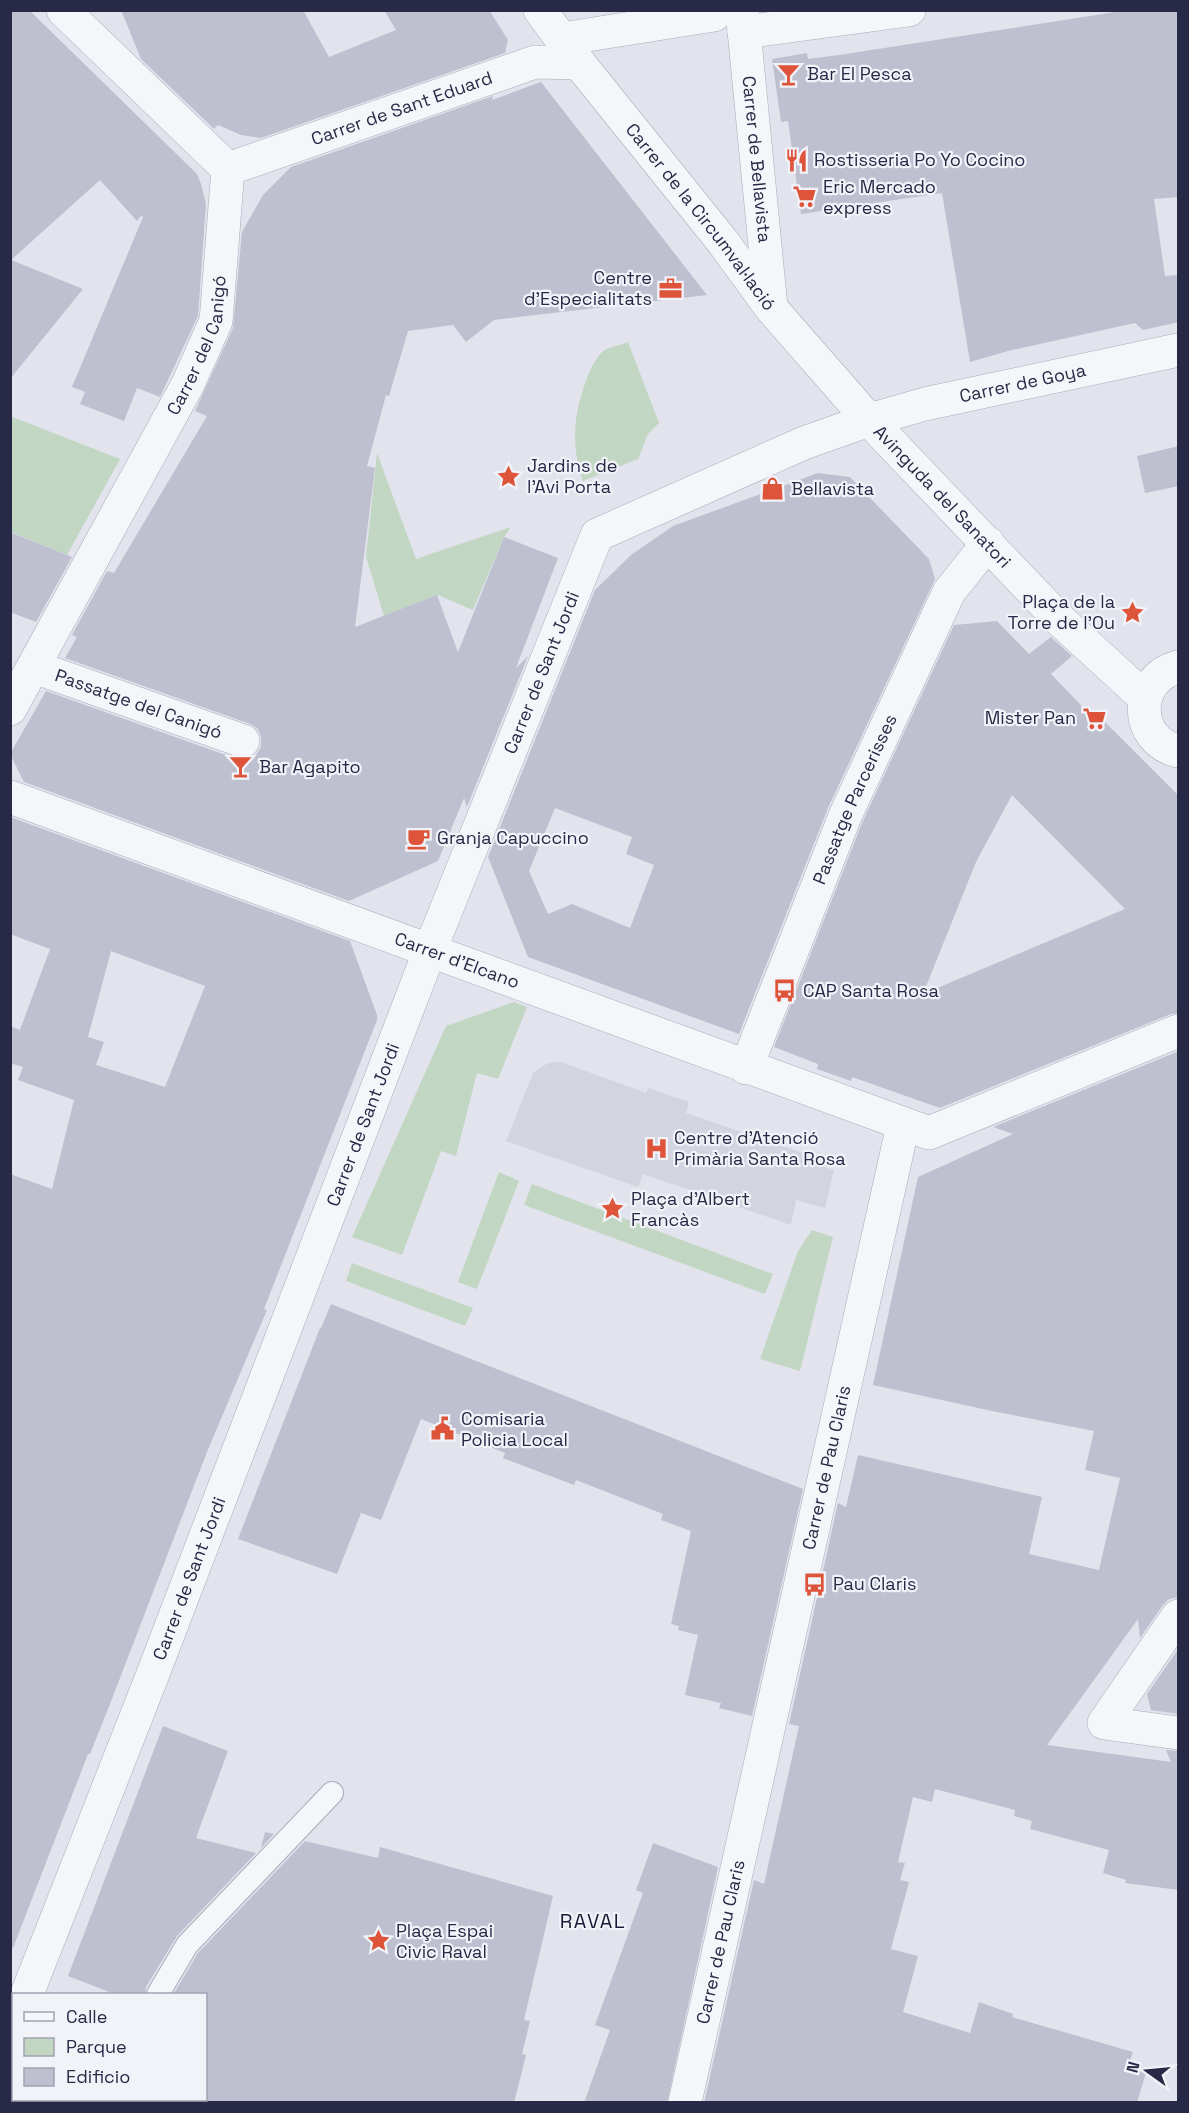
<svg xmlns="http://www.w3.org/2000/svg" width="1189" height="2113" viewBox="0 0 1189 2113" font-family="'Space Grotesk',sans-serif">
<style>
.built{fill:#d4d4e1}
.green{fill:#c2d7c3}
.building{fill:#bec0d0;fill-rule:evenodd}
.lines{fill:none;stroke-linecap:round;stroke-linejoin:round}
.service-casing{stroke:#aaabba;stroke-width:24}
.pedestrian-casing{stroke:#aaabba;stroke-width:34}
.minor-casing{stroke:#aaabba;stroke-width:34}
.service{stroke:#f5f6fa;stroke-width:22}
.pedestrian{stroke:#f5f6fa;stroke-width:33}
.minor{stroke:#f5f6fa;stroke-width:33}
.labels{text-anchor:middle;stroke-width:4.5;stroke-linejoin:round;paint-order:stroke}
.poi-label{font-size:18px;fill:#282946;stroke:#f2f3f9;text-anchor:start}
.street-label{font-size:18px;fill:#282946;stroke:#f2f3f9}
.neighbourhood-label{font-size:20px;letter-spacing:1.5px;fill:#1a1b37;stroke:#f2f3f9}
</style>
<rect width="100%" height="100%" fill="#e2e3ec"/>
<polygon class="built" points="561,1062 646,1093 648,1088 689,1102 686,1113 806,1154 805,1161 834,1170 825,1208 796,1200 791,1225 643,1174 638,1187 506,1141 533,1073 548,1063"/>
<g class="green">
<path d="M 628,342 L 659,423 L 648,434 L 638,459 L 583,481 C 571,446 573,416 586,381 C 589,372 595,359 602,352 C 608,347 621,345 628,342 Z"/>
<polygon points="10,416 120,459 67,555 11,532"/>
<polygon points="377,453 416,559 511,527 504,537 473,610 438,595 384,616 366,557"/>
<polygon points="514,1002 527,1007 498,1079 477,1073 456,1156 441,1151 402,1255 352,1237 446,1026"/>
<polygon points="499,1172 519,1181 477,1289 458,1282"/>
<polygon points="532,1184 773,1274 765,1294 524,1205"/>
<polygon points="812,1230 833,1237 800,1371 760,1359 798,1251"/>
<polygon points="352,1263 473,1308 465,1326 346,1281"/>
</g>
<g class="building">
<polygon points="10,10 29,10 197,174 201,184 206,204 198,316 160,397 137,388 124,421 80,404 85,392 72,387 143,217 141,216 137,221 100,180 11,260 83,289 10,379"/>
<polygon points="121,10 303,10 329,57 396,30 384,10 489,10 508,40 505,53 261,138 241,135 218,125 214,129 141,59"/>
<polygon points="1128,10 1179,10 1179,197 1154,199 1165,276 1179,275 1179,322 1143,330 1135,323 1008,351 970,362 942,193 801,214 788,121 781,122 772,59 807,53 808,59 839,55"/>
<polygon points="541,82 707,295 494,320 466,342 453,325 408,331 389,396 386,395 367,466 375,468 355,627 437,595 458,652 504,537 558,558 516,668 528,656 467,807 464,798 438,861 349,901 24,782 10,754 46,691 237,759 247,759 256,755 261,747 261,737 258,729 250,724 65,658 77,637 72,635 107,571 114,573 207,416 195,411 233,328 242,232 263,195 291,167 493,96 492,100"/>
<polygon points="1179,446 1179,486 1145,493 1137,456"/>
<path d="M 818,473 L 850,477 L 929,559 L 935,579 L 828,808 L 739,1034 L 528,957 L 488,857 L 595,590 L 631,555 L 673,526 ZM 555,808 L 632,837 L 626,854 L 654,865 L 630,928 L 572,904 L 548,914 L 529,871 Z"/>
<polygon points="10,532 72,557 36,622 10,612"/>
<path d="M 997,621 L 1029,654 L 1051,637 L 1072,656 L 1051,674 L 1099,724 L 1103,720 L 1179,796 L 1179,1013 L 1171,1014 L 940,1108 L 852,1077 L 851,1081 L 817,1069 L 818,1064 L 774,1047 L 862,823 L 954,625 ZM 1012,795 L 1125,909 L 923,994 L 976,862 Z"/>
<path d="M 10,817 L 350,941 L 377,1015 L 377,1020 L 264,1309 L 267,1310 L 207,1452 L 110,1704 L 90,1754 L 88,1754 L 13,1948 L 10,1948 L 10,1174 L 52,1189 L 74,1100 L 18,1080 L 23,1067 L 10,1063 L 10,1026 L 20,1030 L 50,949 L 10,934 ZM 111,951 L 205,986 L 165,1087 L 96,1065 L 104,1042 L 88,1037 Z"/>
<polygon points="1179,1051 1179,1597 1169,1599 1163,1605 1140,1638 1138,1619 1047,1745 1171,1762 1166,1750 1179,1751 1179,1890 1125,1883 1126,1880 1103,1873 1109,1850 1030,1829 1032,1821 1014,1816 1015,1810 935,1789 932,1802 913,1797 898,1862 905,1863 900,1880 909,1882 891,1949 918,1956 903,2012 970,2033 979,2002 1013,2014 1012,2017 1133,2052 1129,2064 1147,2069 1137,2103 704,2103 754,1880 764,1884 799,1726 789,1724 838,1503 846,1507 858,1455 1042,1497 1029,1554 1099,1570 1120,1478 1085,1470 1094,1431 992,1411 873,1385 918,1177 1013,1134 993,1127"/>
<polygon points="331,1304 803,1489 752,1716 719,1708 721,1703 685,1695 698,1635 678,1630 679,1626 671,1624 691,1531 661,1520 663,1514 576,1480 574,1485 503,1458 505,1453 421,1419 381,1520 361,1513 337,1574 238,1539 320,1328 321,1328"/>
<polygon points="1179,1648 1179,1714 1151,1710 1147,1694"/>
<polygon points="163,1726 228,1751 196,1838 256,1853 177,1936 146,1987 145,1995 117,1995 68,1976"/>
<polygon points="265,1832 274,1834 261,1848"/>
<polygon points="305,1841 378,1858 380,1847 553,1896 524,2020 530,2021 522,2054 526,2055 514,2103 206,2103 206,1995 173,1995 198,1953"/>
<polygon points="653,1843 718,1867 667,2103 584,2103 610,2030 595,2025 643,1893 636,1890"/>
</g>
<g class="lines">
<defs>
<polyline id="service" points="158,1994 187,1945 332,1793"/>
<polyline id="pedestrian" points="562,39 714,15"/>
<g id="minor">
<path id="s1" d="M 540,10 L 579,63 L 723,242 L 771,308 L 869,420 L 1060,620 L 1145,698"/>
<path id="s2" d="M 742,10 L 771,307"/>
<polyline points="744,32 909,10"/>
<path id="s3" d="M 228,169 L 535,62 L 579,63"/>
<path id="s4" d="M 34,667 L 243,741"/>
<path d="M 1178,667 C 1133,679 1133,740 1178,751"/>
<path id="s5" d="M 10,709 L 188,384 L 216,321 L 228,169 L 63,10"/>
<path id="s6" d="M 10,797 L 929,1133 L 1178,1031"/>
<path id="s7" d="M 746,1068 L 845,816 L 949,592 L 988,543"/>
<polyline points="1178,1616 1104,1723 1178,1733"/>
<path id="s8" d="M 27,1994 L 151,1679 L 430,950 L 597,535 L 804,443 L 869,420 L 925,404 L 1178,350"/>
<polyline points="10,2042 14,2034"/>
<path id="s9" d="M 685,2102 L 903,1125"/>
</g>
</defs>
<use href="#service" class="service-casing"/>
<use href="#pedestrian" class="pedestrian-casing"/>
<use href="#minor" class="minor-casing"/>
<use href="#service" class="service"/>
<use href="#pedestrian" class="pedestrian"/>
<use href="#minor" class="minor"/>
</g>
<defs>
<symbol id="bar-bare" viewBox="-9 -9 18 18"><path d="M-6-5H6L.8 .8V4.5H3.5V6h-7V4.5H-.8V.8Z" fill="#de543a" stroke="#f2f3f9" stroke-width="2.5" paint-order="stroke"/></symbol>
<symbol id="restaurant-bare" viewBox="-9 -9 18 18"><path d="M-5-6h1v4h1v-4h1v4h1v-4h1v5L-1.5 .5V6h-2V.5L-5-1ZM5-6V6H3V1.5H1.5Q1.5-4 5-6Z" fill="#de543a" stroke="#f2f3f9" stroke-width="2.5" paint-order="stroke"/></symbol>
<symbol id="supermarket-bare" viewBox="-9 -9 18 18"><path d="M-6-5.5h2.5l.6 2H6L4.5 2H-2.5L-4.4-4H-6ZM-1.5 3.2a1.3 1.3 0 1 0 .1 0ZM3 3.2a1.3 1.3 0 1 0 .1 0Z" fill="#de543a" stroke="#f2f3f9" stroke-width="2.5" paint-order="stroke"/></symbol>
<symbol id="office-bare" viewBox="-9 -9 18 18"><path d="M-6-3h4V-5.5h4V-3h4V5H-6ZM-1-4.5V-3h2v-1.5ZM-6 0V1H6V0Z" fill="#de543a" stroke="#f2f3f9" stroke-width="2.5" paint-order="stroke"/></symbol>
<symbol id="sight-bare" viewBox="-9 -9 18 18"><path d="M0-6L1.8-2.2L6-1.7L2.9 1.2L3.7 5.4L0 3.3L-3.7 5.4L-2.9 1.2L-6-1.7L-1.8-2.2Z" fill="#de543a" stroke="#f2f3f9" stroke-width="2.5" paint-order="stroke"/></symbol>
<symbol id="shop-bare" viewBox="-9 -9 18 18"><path d="M-5-2.5h2.3a2.7 3.5 0 0 1 5.4 0H5L5.5 6h-11ZM-1.5-2.5h3a1.5 2.3 0 0 0-3 0Z" fill="#de543a" stroke="#f2f3f9" stroke-width="2.5" paint-order="stroke"/></symbol>
<symbol id="cafe-bare" viewBox="-9 -9 18 18"><path d="M-5.5-4.5H6V0H3Q3 3.5 0 3.5H-2.5Q-5.5 3.5-5.5 0ZM3-3.2v2h1.7v-2ZM-6 4.5H4V6H-6Z" fill="#de543a" stroke="#f2f3f9" stroke-width="2.5" paint-order="stroke"/></symbol>
<symbol id="bus-bare" viewBox="-9 -9 18 18"><path d="M-5-6H5V4H4V6H2V4H-2V6H-4V4H-5ZM-3.5-4V0h7V-4ZM-3.5 1.2v1.5H-2V1.2ZM2 1.2v1.5H3.5V1.2Z" fill="#de543a" stroke="#f2f3f9" stroke-width="2.5" paint-order="stroke"/></symbol>
<symbol id="hospital-bare" viewBox="-9 -9 18 18"><path d="M-5-5h3v3.5h4V-5h3V5h-3V1.5h-4V5h-3Z" fill="#de543a" stroke="#f2f3f9" stroke-width="2.5" paint-order="stroke"/></symbol>
<symbol id="civic-bare" viewBox="-9 -9 18 18"><path d="M-.6-6.5H3V-4.5H.6V-3L4-1V1h2V6H-6V1h2V-1L-.6-3ZM-1.2 2.5V6h2.4V2.5Z" fill="#de543a" stroke="#f2f3f9" stroke-width="2.5" paint-order="stroke"/></symbol>
</defs>
<g fill-rule="evenodd">
<use href="#bar-bare" x="772" y="58" width="33" height="33"/>
<use href="#restaurant-bare" x="780" y="144" width="33" height="33"/>
<use href="#supermarket-bare" x="788" y="180" width="33" height="33"/>
<use href="#office-bare" x="654" y="272" width="33" height="33"/>
<use href="#sight-bare" x="492" y="460" width="33" height="33"/>
<use href="#shop-bare" x="756" y="472" width="33" height="33"/>
<use href="#sight-bare" x="1116" y="596" width="33" height="33"/>
<use href="#supermarket-bare" x="1078" y="702" width="33" height="33"/>
<use href="#bar-bare" x="224" y="750" width="33" height="33"/>
<use href="#cafe-bare" x="402" y="822" width="33" height="33"/>
<use href="#bus-bare" x="768" y="974" width="33" height="33"/>
<use href="#hospital-bare" x="640" y="1132" width="33" height="33"/>
<use href="#sight-bare" x="596" y="1192" width="33" height="33"/>
<use href="#civic-bare" x="426" y="1412" width="33" height="33"/>
<use href="#bus-bare" x="798" y="1568" width="33" height="33"/>
<use href="#sight-bare" x="362" y="1924" width="33" height="33"/>
</g>
<g class="labels">
<g class="poi-label">
<text x="807" y="80">Bar El Pesca</text>
<text x="814" y="166">Rostisseria Po Yo Cocino</text>
<text x="823" y="193">Eric Mercado<tspan x="823" dy="21">express</tspan></text>
<text x="652" y="284" text-anchor="end">Centre<tspan x="652" dy="21">d'Especialitats</tspan></text>
<text x="527" y="472">Jardins de<tspan x="527" dy="21">l'Avi Porta</tspan></text>
<text x="791" y="495">Bellavista</text>
<text x="1115" y="608" text-anchor="end">Plaça de la<tspan x="1115" dy="21">Torre de l'Ou</tspan></text>
<text x="1076" y="724" text-anchor="end">Mister Pan</text>
<text x="259" y="773">Bar Agapito</text>
<text x="437" y="844">Granja Capuccino</text>
<text x="803" y="997">CAP Santa Rosa</text>
<text x="674" y="1144">Centre d'Atenció<tspan x="674" dy="21">Primària Santa Rosa</tspan></text>
<text x="631" y="1205">Plaça d'Albert<tspan x="631" dy="21">Francàs</tspan></text>
<text x="461" y="1425">Comisaria<tspan x="461" dy="21">Policia Local</tspan></text>
<text x="833" y="1590">Pau Claris</text>
<text x="396" y="1937">Plaça Espai<tspan x="396" dy="21">Civic Raval</tspan></text>
</g>
<g class="street-label">
<text dy="6" stroke="none"><textPath href="#s3" startOffset="184">Carrer de Sant Eduard</textPath></text>
<text dy="6" stroke="none"><textPath href="#s2" startOffset="150">Carrer de Bellavista</textPath></text>
<text dy="6" stroke="none"><textPath href="#s1" startOffset="262">Carrer de la Circumval·lació</textPath></text>
<text dy="6" stroke="none"><textPath href="#s5" startOffset="411">Carrer del Canigó</textPath></text>
<text dy="6" stroke="none"><textPath href="#s8" startOffset="2020">Carrer de Goya</textPath></text>
<text dy="6" stroke="none"><textPath href="#s1" startOffset="632">Avinguda del Sanatori</textPath></text>
<text dy="6" stroke="none"><textPath href="#s8" startOffset="1418">Carrer de Sant Jordi</textPath></text>
<text dy="6" stroke="none"><textPath href="#s4" startOffset="111">Passatge del Canigó</textPath></text>
<text dy="6" stroke="none"><textPath href="#s7" startOffset="290">Passatge Parcerisses</textPath></text>
<text dy="6" stroke="none"><textPath href="#s6" startOffset="476">Carrer d'Elcano</textPath></text>
<text dy="6" stroke="none"><textPath href="#s8" startOffset="932">Carrer de Sant Jordi</textPath></text>
<text dy="6" stroke="none"><textPath href="#s9" startOffset="650">Carrer de Pau Claris</textPath></text>
<text dy="6" stroke="none"><textPath href="#s8" startOffset="446">Carrer de Sant Jordi</textPath></text>
<text dy="6" stroke="none"><textPath href="#s9" startOffset="164">Carrer de Pau Claris</textPath></text>
</g>
<g class="neighbourhood-label">
<text x="593" y="1928">RAVAL</text>
</g>
</g>
<rect width="1189" height="2113" fill="none" stroke="#282946" stroke-width="24"/>
<rect x="12" y="1993" width="195" height="108" fill="#f2f3f9" stroke="#a1a2b1" stroke-width="1.5"/>
<rect x="24" y="2012" width="30" height="9" fill="#f5f6fa" stroke="#a1a2b1" stroke-width="1.5"/>
<text x="66" y="2023" font-size="18" fill="#282946">Calle</text>
<rect x="24" y="2038" width="30" height="18" fill="#c2d7c3" stroke="#a1a2b1" stroke-width="1.5"/>
<text x="66" y="2053" font-size="18" fill="#282946">Parque</text>
<rect x="24" y="2068" width="30" height="18" fill="#bec0d0" stroke="#a1a2b1" stroke-width="1.5"/>
<text x="66" y="2083" font-size="18" fill="#282946">Edificio</text>
<g transform="translate(1147 2071) rotate(285)" stroke="#f2f3f9" stroke-width="4.5" paint-order="stroke">
<path d="M0-4.5L10 22L0 15L-10 22Z" fill="#282946"/>
<text y="-9" font-size="16" font-weight="bold" text-anchor="middle" fill="#282946">N</text>
</g>
</svg>
